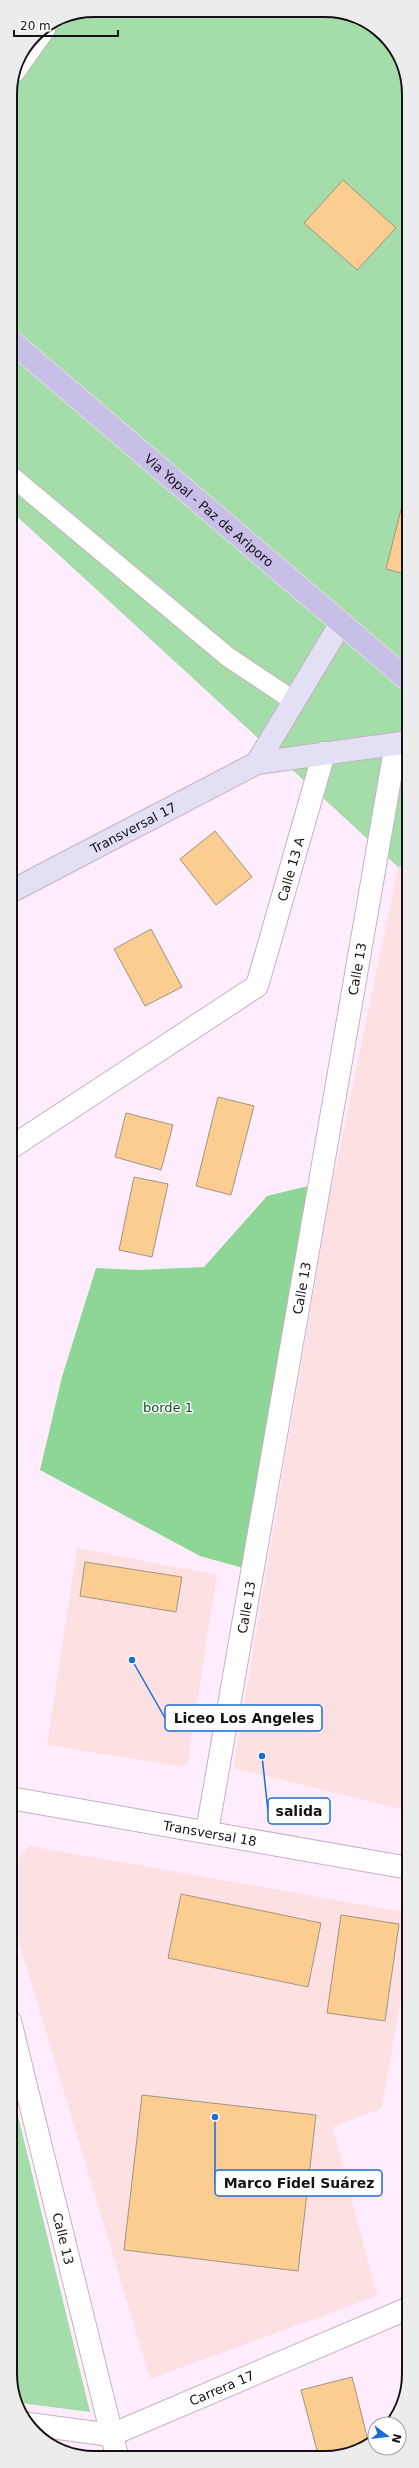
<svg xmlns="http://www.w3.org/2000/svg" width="419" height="2468" viewBox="0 0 419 2468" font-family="'DejaVu Sans',sans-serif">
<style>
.education{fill:#fde1e2}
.green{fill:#a4dda9}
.forest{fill:#8dd695}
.building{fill:#fbcd91;stroke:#a29483}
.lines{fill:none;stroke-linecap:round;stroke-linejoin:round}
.lane-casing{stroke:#c4b2c2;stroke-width:21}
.street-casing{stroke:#c4b2c2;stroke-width:24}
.secondary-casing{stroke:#c4b2c2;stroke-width:24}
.primary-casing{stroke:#dfdede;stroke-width:24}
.lane{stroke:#fff;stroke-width:19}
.street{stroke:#fff;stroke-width:22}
.secondary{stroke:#e3dff4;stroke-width:22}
.primary{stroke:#c8bfe8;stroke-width:22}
.labels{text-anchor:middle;stroke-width:3;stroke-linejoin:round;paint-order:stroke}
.street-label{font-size:13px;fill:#171016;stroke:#fff}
.park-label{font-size:13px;fill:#1a4c23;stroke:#fff}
.rim{fill:none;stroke:#171016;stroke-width:2}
.leader{fill:none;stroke:#1a6cd7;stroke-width:1.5}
.callout-dot{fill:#1a6cd7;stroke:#fff;stroke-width:1.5}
.callout{fill:#fff;stroke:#1a6cd7;stroke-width:1.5}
.callout-label{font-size:14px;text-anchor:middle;font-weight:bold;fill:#171016}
</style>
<rect width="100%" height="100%" fill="#ffecfd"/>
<g class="education">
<polygon points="409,862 409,1811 233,1768 329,1200 398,867"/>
<polygon points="77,1548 217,1575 187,1767 47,1745"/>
<polygon points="30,1846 409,1913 409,1951 382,2108 333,2127 377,2296 150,2379 10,1912 10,1872 15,1862"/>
</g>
<g class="green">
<polygon points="94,10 347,13 388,39 409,88 409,862 398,867 10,510 10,89 16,62 35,34 62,16"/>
<polygon points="10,2083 90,2412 20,2403 10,2380"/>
</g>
<polygon class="forest" points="316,1184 254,1571 200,1556 40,1470 62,1377 96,1268 138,1270 204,1267 267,1196"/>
<g class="building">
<polygon points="343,180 396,228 357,270 304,223"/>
<polygon points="409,478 409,575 386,569"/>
<polygon points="215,831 252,877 216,905 180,859"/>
<polygon points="151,929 182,987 145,1006 114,949"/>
<polygon points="218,1097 254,1106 231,1195 196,1186"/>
<polygon points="126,1113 173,1125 161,1170 115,1157"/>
<polygon points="134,1177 168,1184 152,1257 119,1250"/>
<polygon points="85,1562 182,1577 176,1612 80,1596"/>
<polygon points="181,1894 321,1923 308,1987 168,1958"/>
<polygon points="341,1915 399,1924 385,2021 327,2013"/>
<polygon points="142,2095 316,2115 298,2271 124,2250"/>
<polygon points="352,2377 369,2444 362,2449 331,2458 319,2458 301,2390"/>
</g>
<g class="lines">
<defs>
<polyline id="lane" points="10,475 228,657 294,701"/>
<g id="street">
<polyline points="14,71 44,29"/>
<path id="s1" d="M 10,1148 L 257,986 L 324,753"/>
<path id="s2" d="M 10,1798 L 409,1868"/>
<path id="s3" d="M 207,1832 L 396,744"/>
<path id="s4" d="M 10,2021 L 117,2456"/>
<path id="s5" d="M 29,2424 L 111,2435 L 409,2308"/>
</g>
<g id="secondary">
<polyline points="257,763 341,623"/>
<path id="s6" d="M 10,892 L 257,763 L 409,742"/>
</g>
<g id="primary">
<path id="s7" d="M 10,340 L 409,681"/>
</g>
</defs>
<use href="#lane" class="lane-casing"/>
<use href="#street" class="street-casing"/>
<use href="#secondary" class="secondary-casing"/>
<use href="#primary" class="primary-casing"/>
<use href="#lane" class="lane"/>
<use href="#street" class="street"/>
<use href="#secondary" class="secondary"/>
<use href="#primary" class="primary"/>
</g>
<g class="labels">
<g class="street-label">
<text dy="5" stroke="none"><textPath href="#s7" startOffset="262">Via Yopal - Paz de Ariporo</textPath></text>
<text dy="5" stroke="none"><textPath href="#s6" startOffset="139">Transversal 17</textPath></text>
<text dy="5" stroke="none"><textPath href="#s1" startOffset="417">Calle 13 A</textPath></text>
<text dy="5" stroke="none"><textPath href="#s3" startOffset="876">Calle 13</textPath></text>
<text dy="5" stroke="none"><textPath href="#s3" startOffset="552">Calle 13</textPath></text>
<text dy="5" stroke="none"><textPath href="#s3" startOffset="228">Calle 13</textPath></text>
<text dy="5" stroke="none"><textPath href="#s2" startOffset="203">Transversal 18</textPath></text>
<text dy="5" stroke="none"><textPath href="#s4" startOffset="224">Calle 13</textPath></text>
<text dy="5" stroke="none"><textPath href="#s5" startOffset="203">Carrera 17</textPath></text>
</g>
<g class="park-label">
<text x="168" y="1412">borde 1</text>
</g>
</g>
<path d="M0 0H419V2468H0ZM94 17H325A77 77 0 0 1 402 94V2374A77 77 0 0 1 325 2451H94A77 77 0 0 1 17 2374V94A77 77 0 0 1 94 17Z" fill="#ececec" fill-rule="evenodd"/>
<path class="rim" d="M94 17H325A77 77 0 0 1 402 94V2374A77 77 0 0 1 325 2451H94A77 77 0 0 1 17 2374V94A77 77 0 0 1 94 17Z"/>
<path class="leader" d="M132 1660L165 1718M262 1756L268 1811M215 2117L215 2183"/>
<g class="callout-dot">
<circle cx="132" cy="1660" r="4"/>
<circle cx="262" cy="1756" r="4"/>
<circle cx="215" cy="2117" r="4"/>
</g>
<g class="callout">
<rect x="165" y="1705" width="157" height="26" rx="4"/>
<rect x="268" y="1798" width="62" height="26" rx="4"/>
<rect x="215" y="2170" width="167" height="26" rx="4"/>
</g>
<g class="callout-label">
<text x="244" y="1723">Liceo Los Angeles</text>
<text x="299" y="1816">salida</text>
<text x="299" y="2188">Marco Fidel Suárez</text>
</g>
<g transform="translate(387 2436) rotate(105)"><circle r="19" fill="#ffffff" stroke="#a29fa2"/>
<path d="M0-3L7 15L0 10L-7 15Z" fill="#1a6cd7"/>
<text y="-6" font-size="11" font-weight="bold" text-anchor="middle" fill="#171016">N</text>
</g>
<path d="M14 30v6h104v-6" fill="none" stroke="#171016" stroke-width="2"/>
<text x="20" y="30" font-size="12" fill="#171016" stroke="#ffffff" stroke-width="3" paint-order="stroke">20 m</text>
</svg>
